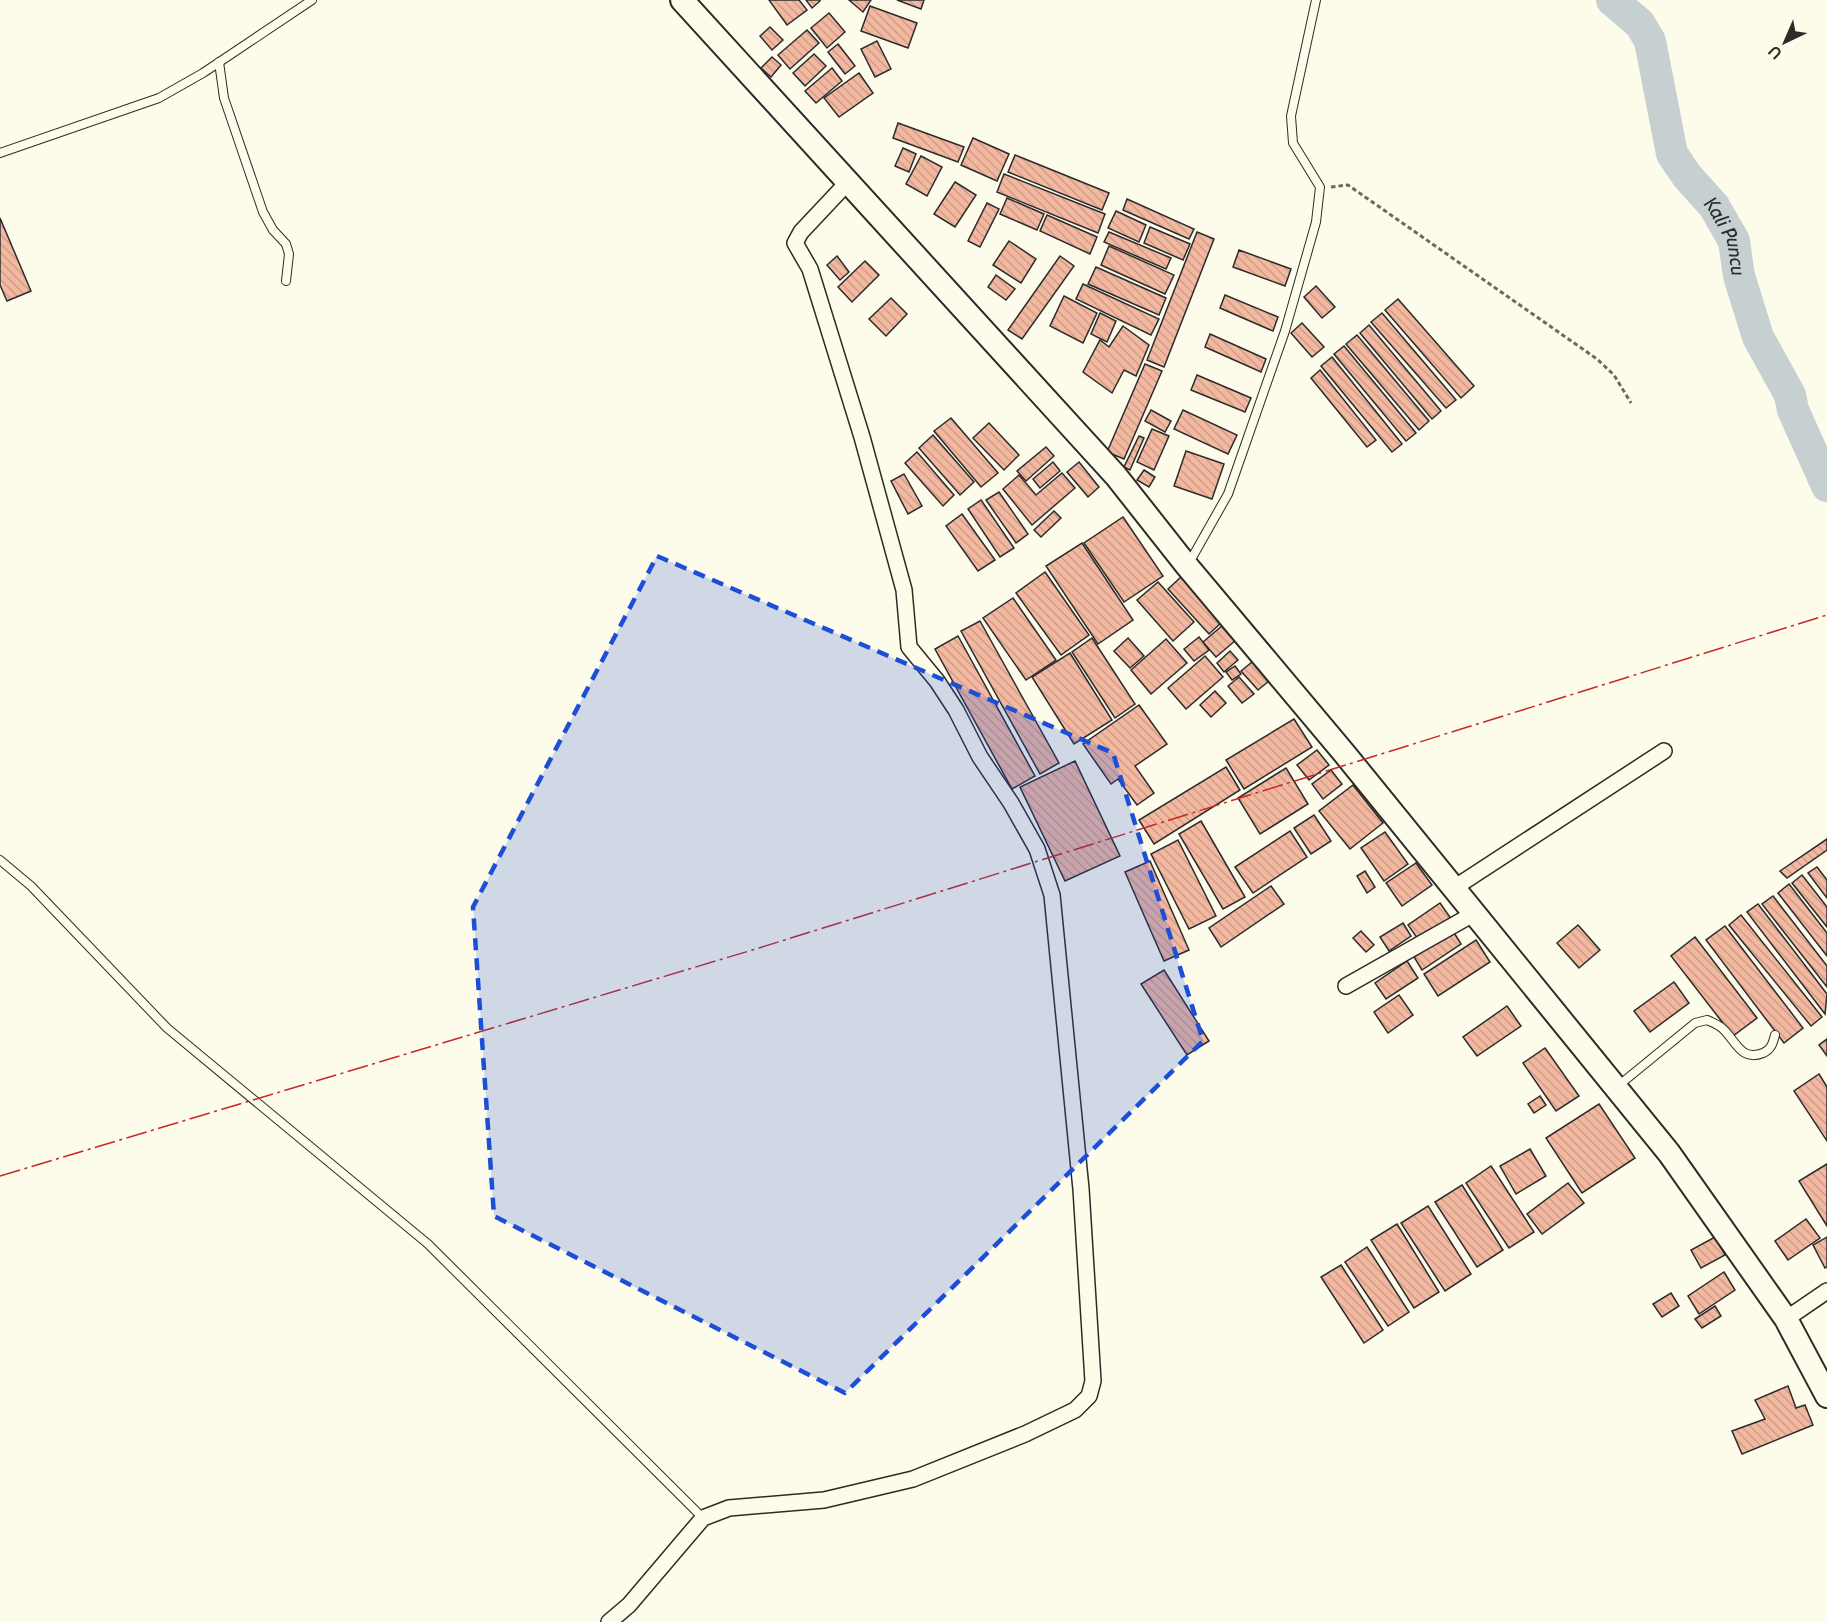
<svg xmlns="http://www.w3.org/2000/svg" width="1827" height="1622" viewBox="0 0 1827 1622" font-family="Cabin,sans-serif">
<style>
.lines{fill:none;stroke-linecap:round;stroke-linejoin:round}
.river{stroke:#c7d0d0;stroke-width:32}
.building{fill:url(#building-back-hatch);stroke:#2b2b2b;stroke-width:1.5}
.lane-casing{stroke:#2b2b2b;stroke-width:10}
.street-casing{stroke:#2b2b2b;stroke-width:18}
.secondary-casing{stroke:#2b2b2b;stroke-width:26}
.path{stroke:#6a6964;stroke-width:3;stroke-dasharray:4.5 3;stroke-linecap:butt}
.lane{stroke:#fdfbea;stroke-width:8}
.street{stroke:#fdfbea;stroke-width:15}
.secondary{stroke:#fdfbea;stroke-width:22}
.power{stroke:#c62828;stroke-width:1.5;stroke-dasharray:21 4.5 3 4.5;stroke-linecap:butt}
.marked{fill:#1d4ed8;fill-opacity:0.2;stroke:#1d4ed8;stroke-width:4.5;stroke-dasharray:12 8;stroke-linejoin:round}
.labels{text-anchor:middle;stroke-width:4.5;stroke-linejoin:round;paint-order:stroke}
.water-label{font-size:20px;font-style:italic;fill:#2b2b2b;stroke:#fdfbea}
</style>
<defs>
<pattern id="building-back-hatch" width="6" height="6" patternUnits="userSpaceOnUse" patternTransform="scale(1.5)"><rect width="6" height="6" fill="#f2b8a0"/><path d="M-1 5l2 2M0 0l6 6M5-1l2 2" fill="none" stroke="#d09e8a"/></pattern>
</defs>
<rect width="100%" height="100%" fill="#fdfbea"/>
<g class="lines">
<path class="river" id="s1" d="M 1612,0 L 1640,24 L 1650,41 L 1672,154 L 1687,176 L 1714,206 L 1734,241 L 1739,276 L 1758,337 L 1790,395 L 1793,410 L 1827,486"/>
</g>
<g class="building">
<polygon points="769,0 799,0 807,10 787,25"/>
<polygon points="806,0 820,0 820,1 812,8"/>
<polygon points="849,0 871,0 863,12"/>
<polygon points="897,0 924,0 921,9"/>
<polygon points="870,6 917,23 908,48 861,31"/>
<polygon points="829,13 845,32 827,48 811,28"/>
<polygon points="770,27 783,40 772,50 760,36"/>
<polygon points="807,30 819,43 790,69 778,55"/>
<polygon points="877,41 891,69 875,77 861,49"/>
<polygon points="838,44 855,66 845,74 828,52"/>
<polygon points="814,54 826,66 805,86 793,73"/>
<polygon points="772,57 781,65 771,77 761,68"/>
<polygon points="832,68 842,81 816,103 805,91"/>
<polygon points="859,73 873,93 839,117 824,98"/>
<polygon points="898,123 964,147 958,162 893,138"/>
<polygon points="973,138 1009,154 997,181 961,165"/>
<polygon points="903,148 916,154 909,172 895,166"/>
<polygon points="1015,155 1109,193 1102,210 1008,172"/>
<polygon points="921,156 942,167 927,196 906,184"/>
<polygon points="1004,174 1105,214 1098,233 997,192"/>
<polygon points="955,182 976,195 955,227 934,214"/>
<polygon points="1007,198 1044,214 1037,230 1000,214"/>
<polygon points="1127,199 1194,229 1189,239 1123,210"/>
<polygon points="987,203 999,209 980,247 968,241"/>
<polygon points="1116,211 1146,225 1139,242 1108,228"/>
<polygon points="1047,215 1097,237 1090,254 1040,231"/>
<polygon points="0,218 31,291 7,301 0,285"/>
<polygon points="1150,227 1190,244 1183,260 1144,243"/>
<polygon points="1109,232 1171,258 1166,269 1104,242"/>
<polygon points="1197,232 1214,239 1164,367 1147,360"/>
<polygon points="1009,241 1036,259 1021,283 993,265"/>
<polygon points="1109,246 1174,275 1165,294 1101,265"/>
<polygon points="1239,250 1291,269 1285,286 1233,267"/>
<polygon points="837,256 849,272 840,280 827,265"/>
<polygon points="1060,256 1074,266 1022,339 1008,330"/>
<polygon points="865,261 879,275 852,302 838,287"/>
<polygon points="1096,267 1166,298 1159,315 1088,284"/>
<polygon points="996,275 1015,289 1006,300 988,287"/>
<polygon points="1083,284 1159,319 1151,335 1076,299"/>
<polygon points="1316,286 1335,307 1322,318 1304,297"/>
<polygon points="1225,295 1278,317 1273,331 1220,308"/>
<polygon points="1064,296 1097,313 1083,343 1050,326"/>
<polygon points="891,298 907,314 886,336 869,319"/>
<polygon points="1398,299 1474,386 1461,398 1385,310"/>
<polygon points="1100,313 1116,321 1107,342 1091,334"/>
<polygon points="1382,313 1456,400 1446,408 1371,322"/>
<polygon points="1302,323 1324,347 1312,357 1291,333"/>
<polygon points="1369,325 1441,411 1432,419 1360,333"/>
<polygon points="1123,326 1149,345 1136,376 1124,370 1112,393 1083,372 1100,340 1109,347"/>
<polygon points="1210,334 1266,359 1261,372 1205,347"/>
<polygon points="1357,335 1429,421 1419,430 1346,344"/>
<polygon points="1344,346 1416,433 1406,441 1334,354"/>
<polygon points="1332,357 1402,444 1392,452 1321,366"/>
<polygon points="1145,364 1162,371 1124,459 1107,452"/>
<polygon points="1320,370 1376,440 1367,447 1311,378"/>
<polygon points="1197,375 1251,398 1245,412 1191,390"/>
<polygon points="1151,410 1171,421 1165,432 1145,421"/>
<polygon points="1183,410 1237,435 1228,454 1174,429"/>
<polygon points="951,418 998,473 981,487 934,431"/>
<polygon points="989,423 1019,455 1004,470 973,438"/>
<polygon points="1152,429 1169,436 1154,470 1137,462"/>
<polygon points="933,435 974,482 960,495 919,448"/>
<polygon points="1139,436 1144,438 1130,470 1124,467"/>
<polygon points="1046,447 1054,456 1026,481 1017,471"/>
<polygon points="1186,451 1224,464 1212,499 1174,486"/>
<polygon points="917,452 954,495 943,506 905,463"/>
<polygon points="1053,462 1060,471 1040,488 1033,479"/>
<polygon points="1079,462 1099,487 1088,497 1067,472"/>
<polygon points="1144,470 1155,477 1149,487 1137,480"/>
<polygon points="1062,473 1075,488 1032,525 1003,489 1019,475 1036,495"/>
<polygon points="904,474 922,506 908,514 891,481"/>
<polygon points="999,492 1028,534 1016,543 986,500"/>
<polygon points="981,500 1014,548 1000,557 968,509"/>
<polygon points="1054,511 1061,518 1041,537 1034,530"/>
<polygon points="962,514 995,560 978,571 946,526"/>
<polygon points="1123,517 1163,576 1124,602 1084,543"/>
<polygon points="1082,543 1133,620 1098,644 1046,566"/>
<polygon points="1045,572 1089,635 1061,655 1016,593"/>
<polygon points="1181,577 1222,622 1209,634 1168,589"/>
<polygon points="1158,582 1194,622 1173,641 1137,600"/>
<polygon points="1013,598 1056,660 1026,680 983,618"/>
<polygon points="980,621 1059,763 1040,774 961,631"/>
<polygon points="1223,625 1236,640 1216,657 1203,642"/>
<polygon points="958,636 1035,776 1012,789 935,649"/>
<polygon points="1199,637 1209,650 1194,661 1184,649"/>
<polygon points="1092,638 1135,704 1115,718 1072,652"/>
<polygon points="1128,638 1144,656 1130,668 1114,651"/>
<polygon points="1166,639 1187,663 1151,694 1131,670"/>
<polygon points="1230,651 1238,660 1224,672 1217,663"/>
<polygon points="1070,653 1112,720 1074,744 1032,677"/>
<polygon points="1205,656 1223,677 1186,709 1168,688"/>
<polygon points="1252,662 1269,681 1258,690 1241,671"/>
<polygon points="1235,666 1241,674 1232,680 1226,672"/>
<polygon points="1239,677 1254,694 1242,703 1228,686"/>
<polygon points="1215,691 1226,703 1211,717 1200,705"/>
<polygon points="1139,705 1167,744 1135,766 1154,793 1137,805 1118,779 1111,784 1083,744"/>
<polygon points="1294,719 1312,747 1244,789 1226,760"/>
<polygon points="1317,750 1329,765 1309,780 1297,765"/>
<polygon points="1075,761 1120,856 1065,881 1020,787"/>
<polygon points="1226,767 1240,790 1154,844 1139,820"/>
<polygon points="1286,768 1308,804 1260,834 1238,798"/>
<polygon points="1331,770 1342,784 1323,799 1312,784"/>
<polygon points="1353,785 1383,823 1350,849 1319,811"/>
<polygon points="1314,815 1331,841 1311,854 1294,828"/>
<polygon points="1201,821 1245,897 1223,909 1179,834"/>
<polygon points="1290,831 1307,857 1253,893 1235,867"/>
<polygon points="1385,832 1408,864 1384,881 1361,848"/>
<polygon points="1827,839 1827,850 1787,878 1780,871"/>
<polygon points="1178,840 1216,916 1189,929 1151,854"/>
<polygon points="1150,861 1189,950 1164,961 1125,872"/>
<polygon points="1416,863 1432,885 1402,906 1386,883"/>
<polygon points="1817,867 1827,880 1827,898 1808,873"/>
<polygon points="1365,871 1375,887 1367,893 1357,876"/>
<polygon points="1802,875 1827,907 1827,927 1792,883"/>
<polygon points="1789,884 1827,933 1827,956 1778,893"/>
<polygon points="1271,886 1284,904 1221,947 1209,928"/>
<polygon points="1773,896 1827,966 1827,987 1762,904"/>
<polygon points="1440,903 1452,920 1420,942 1408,925"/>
<polygon points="1758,904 1827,994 1825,1014 1747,912"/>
<polygon points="1741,915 1822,1017 1811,1026 1729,925"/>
<polygon points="1403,923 1411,936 1389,951 1380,937"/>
<polygon points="1578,925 1600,950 1579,968 1557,943"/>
<polygon points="1725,926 1803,1028 1784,1043 1706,940"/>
<polygon points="1361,931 1374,945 1366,952 1353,938"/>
<polygon points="1453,931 1461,944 1422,970 1414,957"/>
<polygon points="1695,937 1757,1018 1733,1036 1671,956"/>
<polygon points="1476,940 1490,962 1438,996 1424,974"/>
<polygon points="1407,961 1418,978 1386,999 1375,983"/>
<polygon points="1164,970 1209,1041 1187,1055 1141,984"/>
<polygon points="1674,982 1689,1003 1650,1032 1634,1011"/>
<polygon points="1399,995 1413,1015 1388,1033 1374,1012"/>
<polygon points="1507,1006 1521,1026 1477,1056 1463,1037"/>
<polygon points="1827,1039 1827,1056 1819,1045"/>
<polygon points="1545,1048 1579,1096 1556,1111 1523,1063"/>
<polygon points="1819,1074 1827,1087 1827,1141 1794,1091"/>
<polygon points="1540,1096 1546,1105 1534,1113 1528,1104"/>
<polygon points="1599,1104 1635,1158 1582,1193 1546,1138"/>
<polygon points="1530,1149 1546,1176 1516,1194 1500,1166"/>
<polygon points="1827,1164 1827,1226 1799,1181"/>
<polygon points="1491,1166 1534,1232 1509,1248 1466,1183"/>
<polygon points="1568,1183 1584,1203 1542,1234 1527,1214"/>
<polygon points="1462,1185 1503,1250 1477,1267 1435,1202"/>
<polygon points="1428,1206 1471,1274 1445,1291 1401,1223"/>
<polygon points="1806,1219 1820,1238 1788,1260 1775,1241"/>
<polygon points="1397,1224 1439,1292 1414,1308 1371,1240"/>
<polygon points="1715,1237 1725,1255 1701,1268 1691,1250"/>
<polygon points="1827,1237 1827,1267 1825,1268 1813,1245"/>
<polygon points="1367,1247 1409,1312 1388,1326 1345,1262"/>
<polygon points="1341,1265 1383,1330 1364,1343 1321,1277"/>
<polygon points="1724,1272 1735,1290 1699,1314 1688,1296"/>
<polygon points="1671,1293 1679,1306 1662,1317 1653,1304"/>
<polygon points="1715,1306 1721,1316 1702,1328 1695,1319"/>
<polygon points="1788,1386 1796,1408 1805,1405 1813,1425 1742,1454 1732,1431 1765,1419 1755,1400"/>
</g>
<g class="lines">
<defs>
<g id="lane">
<polyline points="219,62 224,98 263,212 273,230 286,244 289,254 286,281"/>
<polyline points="0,153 159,98 203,73 312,0"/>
<polyline points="1189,563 1228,494 1285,331 1316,222 1320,187 1293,143 1291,116 1316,0"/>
<polyline points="0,860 31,886 167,1028 428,1244 703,1518"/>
<path d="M 1618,1086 L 1695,1023 L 1707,1020 C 1712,1022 1719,1025 1723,1029 C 1736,1041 1741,1062 1763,1053 C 1771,1050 1773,1043 1775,1035"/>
</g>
<g id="street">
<polyline points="1454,888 1664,751"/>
<polyline points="1346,986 1475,913"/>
<polyline points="1786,1319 1827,1291"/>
<polyline points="609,1622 629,1605 703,1518 729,1508 824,1500 913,1479 1025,1434 1075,1410 1089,1396 1093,1381 1081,1189 1052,895 1037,849 1011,803 980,757 956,710 937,681 909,647 904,590 862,437 810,269 795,243 801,232 848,182"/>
</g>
<polyline id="secondary" points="682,0 1116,476 1187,566 1344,753 1669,1153 1786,1319 1827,1396"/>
</defs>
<use href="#lane" class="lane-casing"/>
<use href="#street" class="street-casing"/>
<use href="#secondary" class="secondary-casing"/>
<polyline class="path" points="1331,187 1348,185 1597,359 1614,375 1631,403"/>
<use href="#lane" class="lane"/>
<use href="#street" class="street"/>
<use href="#secondary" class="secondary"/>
<polyline class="power" points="0,1176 759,948 1827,615"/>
</g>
<path class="marked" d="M 657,556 L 1113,753 L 1203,1041 L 845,1393 L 494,1216 L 473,907 Z"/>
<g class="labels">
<g class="water-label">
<text dy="7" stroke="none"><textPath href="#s1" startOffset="272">Kali Puncu</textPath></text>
</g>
</g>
<g transform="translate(1785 42) rotate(224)" stroke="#fdfbea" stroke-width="4.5" paint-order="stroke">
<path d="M0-4.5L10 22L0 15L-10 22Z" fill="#2b2b2b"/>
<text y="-9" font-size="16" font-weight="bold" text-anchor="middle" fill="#2b2b2b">U</text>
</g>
</svg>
